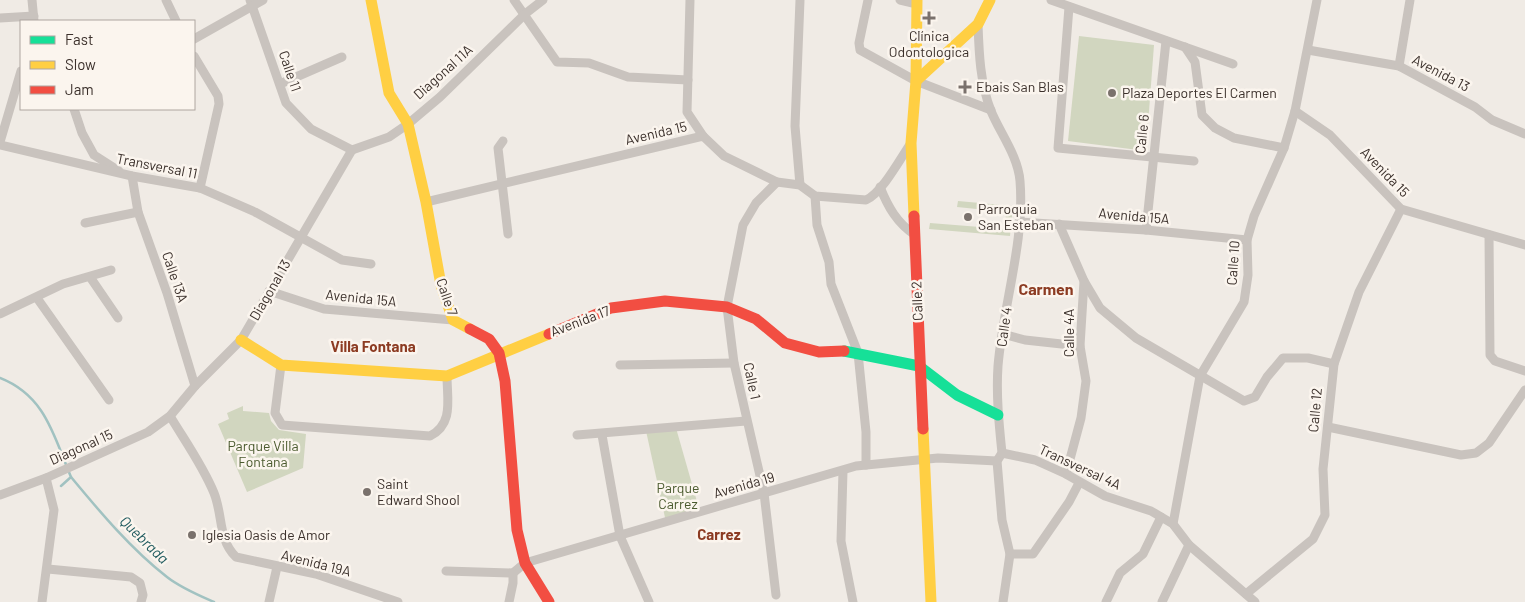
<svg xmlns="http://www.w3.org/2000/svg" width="1525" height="602" viewBox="0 0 1525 602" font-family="Barlow,sans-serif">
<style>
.green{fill:#d1d6bf}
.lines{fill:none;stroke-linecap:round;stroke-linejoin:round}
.stream{stroke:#a1c2c1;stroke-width:2.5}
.street{stroke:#c9c3be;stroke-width:9}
.fast{stroke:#16e098;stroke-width:11}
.slow{stroke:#ffcf43;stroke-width:11}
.jam{stroke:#f24e42;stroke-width:11}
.poi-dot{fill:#7a716c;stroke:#fbf5ee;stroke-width:2}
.labels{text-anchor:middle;stroke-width:5;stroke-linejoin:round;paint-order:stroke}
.poi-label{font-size:14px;fill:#3b302b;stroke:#fbf5ee;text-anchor:start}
.street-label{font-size:14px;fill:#3b302b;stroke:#fbf5ee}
.park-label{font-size:14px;fill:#4a5a2e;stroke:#fbf5ee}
.neighbourhood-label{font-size:15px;font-weight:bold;fill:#8c3b22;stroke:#fbf5ee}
.water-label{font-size:15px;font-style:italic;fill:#1f5a5e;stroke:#fbf5ee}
.quarter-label{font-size:16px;font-weight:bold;fill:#8c3b22;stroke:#fbf5ee}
</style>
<rect width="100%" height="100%" fill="#f0ebe5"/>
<g class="green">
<polygon points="1079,36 1154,45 1146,151 1068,141"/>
<polygon points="958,201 1013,206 1010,236 929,229 930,223 1005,229 1006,212 957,207"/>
<polygon points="243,406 243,411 269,413 271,421 279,430 306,434 303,468 247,492 218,424 229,419 227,413"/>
<polygon points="676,428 700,512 666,522 646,431"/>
</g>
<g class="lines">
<g class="stream">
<path d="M 0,378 C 46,396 54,437 71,477 L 61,486"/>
<path d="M 71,477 C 100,512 131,549 167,577 C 181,588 198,595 214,602"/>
</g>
<g class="street">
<polyline points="32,0 34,21"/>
<polyline points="166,0 176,21"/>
<polyline points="250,0 286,103 311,129 352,150"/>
<polyline points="514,0 557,62 589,63 628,77 688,80"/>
<polyline points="690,0 687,112 703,136"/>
<polyline points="800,0 795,126 800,185"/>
<polyline points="868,0 859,43 860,50 916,81 991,110"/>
<polyline points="900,0 917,4"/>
<polyline points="1051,0 1233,64"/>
<polyline points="1069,7 1058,148 1194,161"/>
<polyline points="0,18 34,16"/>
<path d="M 978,24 C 979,53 980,83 991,111 C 1000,133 1018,156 1020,181 C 1025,242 1003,305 998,366 C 996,395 999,424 1002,453 L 997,461 L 1002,520 L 1010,554 L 1003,602"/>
<polyline points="194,39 263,0"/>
<polyline points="1185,47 1195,62 1202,115 1215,128 1234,138 1284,148"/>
<polyline points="1308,50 1399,66 1475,107 1492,120 1525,134"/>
<polyline points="194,56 218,96 219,104 200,188"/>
<polyline points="1399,66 1410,0"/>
<polyline points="280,84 342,57"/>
<polyline points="74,109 82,133 94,155 119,171"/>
<polyline points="1295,111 1330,135 1401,209 1525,245"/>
<polyline points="503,141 498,148 508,234"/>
<polyline points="0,142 21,71"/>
<polyline points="0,145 132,176 200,188 255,212 342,260 371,264"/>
<polyline points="352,150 389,137 408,124 440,97 525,14 543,0"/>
<polyline points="132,176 138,212 167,293 195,386"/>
<path d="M 880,187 C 888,207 897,223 915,235"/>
<polyline points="815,196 817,225 829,262 831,284 858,353 866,432 866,465"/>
<path d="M 426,202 L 703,136 L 724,156 L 777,182 L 800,185 L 815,196 L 866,200 C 882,193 900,159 911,143"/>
<polyline points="1019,222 1146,230 1247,240"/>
<polyline points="85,223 138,212"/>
<polyline points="1059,224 1084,281 1080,346 1086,381 1081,418 1066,474"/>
<polyline points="1146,230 1166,41"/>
<polyline points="1489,235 1490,355 1495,361 1525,371"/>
<polyline points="90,277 118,318"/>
<polyline points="1084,281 1100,308 1136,338 1244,401 1255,397 1267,377 1283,358 1308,358 1334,364"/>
<polyline points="269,291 324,309 453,320"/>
<polyline points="37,298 109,400"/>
<polyline points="0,314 63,284 111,270"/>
<polyline points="1003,334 1025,340 1080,346"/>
<path d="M 281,365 L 275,413 L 282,425 L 430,436 C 454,424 447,399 447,376"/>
<polyline points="620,365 734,363"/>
<path d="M 170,416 C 185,441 203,466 214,493 C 223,515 218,540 236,557 L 316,574 L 398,602"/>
<polyline points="1328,427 1461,455 1476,453 1489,443 1525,390"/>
<polyline points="577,435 746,421"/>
<polyline points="602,435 620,536 649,602"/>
<polyline points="1002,453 1035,460 1066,474 1105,496 1151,511 1173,524 1189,545 1255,602"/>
<polyline points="843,471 841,541 853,602"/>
<polyline points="0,495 46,478 148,432 170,416 195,386 241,340 352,150"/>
<polyline points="1173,524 1200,376 1244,302 1248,275 1247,240 1254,216 1284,148 1295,111 1317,0"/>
<polyline points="1010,554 1033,554 1069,502 1079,483"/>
<polyline points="48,569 131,577 140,583 143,595 141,602"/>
<polyline points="446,571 513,573 525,563 856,466 938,458 997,461"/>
<polyline points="1246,594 1313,539 1325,515 1323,469 1334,364 1359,292 1401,209"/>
<polyline points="776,595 764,493 734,363 727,307 743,225 756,203 777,182"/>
<polyline points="42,602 54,510 46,478"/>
<polyline points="269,602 277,567"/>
<polyline points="509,602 513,583 513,573"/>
<polyline points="1106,602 1120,573 1143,554 1161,517"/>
<polyline points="1162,602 1189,545"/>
</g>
<polyline class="fast" points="844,351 919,366 957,395 998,415"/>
<g class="slow">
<polyline points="371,0 389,93 408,124 426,202 441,285 453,320 470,329"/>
<polyline points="916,81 978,24 990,0"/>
<polyline points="914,216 911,143 916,81 917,0"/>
<polyline points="241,340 281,365 447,376 549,334"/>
<polyline points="923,429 931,602"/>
</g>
<g class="jam">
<polyline points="914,216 923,429"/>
<polyline points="470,329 489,339 499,353 505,381 517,530 525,563 549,602"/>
<polyline points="549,334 611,308 665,301 727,307 756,319 785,343 819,352 844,351"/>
</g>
</g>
<g class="poi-dot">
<path d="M926.5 10.5h5v5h5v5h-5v5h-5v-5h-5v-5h5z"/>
<path d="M962.5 79.5h5v5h5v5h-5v5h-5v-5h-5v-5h5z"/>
<circle cx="1112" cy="93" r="5"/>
<circle cx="968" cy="217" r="5"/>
<circle cx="367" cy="492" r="5"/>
<circle cx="192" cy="535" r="5"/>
</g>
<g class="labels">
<g class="poi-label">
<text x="929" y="41" text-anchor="middle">Clínica<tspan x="929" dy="16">Odontologica</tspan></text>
<text x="976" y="92">Ebais San Blas</text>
<text x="1122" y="98">Plaza Deportes El Carmen</text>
<text x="978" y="214">Parroquia<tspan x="978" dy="16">San Esteban</tspan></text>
<text x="377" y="489">Saint<tspan x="377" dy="16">Edward Shool</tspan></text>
<text x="202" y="540">Iglesia Oasis de Amor</text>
</g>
<g class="street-label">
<text transform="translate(290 71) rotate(71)" y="5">Calle 11</text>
<text transform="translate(443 72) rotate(-42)" y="5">Diagonal 11A</text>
<text transform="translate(1441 73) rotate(28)" y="5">Avenida 13</text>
<text transform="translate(656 133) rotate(-13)" y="5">Avenida 15</text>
<text transform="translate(1142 134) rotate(-84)" y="5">Calle 6</text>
<text transform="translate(157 166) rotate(11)" y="5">Transversal 11</text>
<text transform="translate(1385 172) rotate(46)" y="5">Avenida 15</text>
<text transform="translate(1134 216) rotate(5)" y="5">Avenida 15A</text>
<text transform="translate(1233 263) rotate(-86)" y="5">Calle 10</text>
<text transform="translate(175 277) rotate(71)" y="5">Calle 13A</text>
<text transform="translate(270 290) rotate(-60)" y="5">Diagonal 13</text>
<text transform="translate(447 297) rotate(71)" y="5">Calle 7</text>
<text transform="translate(361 298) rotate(6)" y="5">Avenida 15A</text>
<text transform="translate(917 301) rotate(-92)" y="5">Calle 2</text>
<text transform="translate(580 321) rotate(-21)" y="5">Avenida 17</text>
<text transform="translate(1004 327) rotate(-82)" y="5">Calle 4</text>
<text transform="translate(1069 333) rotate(-90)" y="5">Calle 4A</text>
<text transform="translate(752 381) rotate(78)" y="5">Calle 1</text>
<text transform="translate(1315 410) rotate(-85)" y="5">Calle 12</text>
<text transform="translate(81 447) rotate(-24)" y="5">Diagonal 15</text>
<text transform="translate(1080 467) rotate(25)" y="5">Transversal 4A</text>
<text transform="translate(744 485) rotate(-16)" y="5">Avenida 19</text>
<text transform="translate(316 563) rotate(14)" y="5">Avenida 19A</text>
</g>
<g class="park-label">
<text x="263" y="451">Parque Villa<tspan x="263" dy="16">Fontana</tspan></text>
<text x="678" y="493">Parque<tspan x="678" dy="16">Carrez</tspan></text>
</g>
<g class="neighbourhood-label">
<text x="373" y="352">Villa Fontana</text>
<text x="719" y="540">Carrez</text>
</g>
<g class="water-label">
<text transform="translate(144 540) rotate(44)" y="5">Quebrada</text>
</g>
<g class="quarter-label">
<text x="1046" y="295">Carmen</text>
</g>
</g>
<rect x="20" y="20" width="175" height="90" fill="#fbf5ee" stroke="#aea6a0"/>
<rect x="30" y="36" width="25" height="8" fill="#16e098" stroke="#aea6a0"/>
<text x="65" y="45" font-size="15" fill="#3b302b">Fast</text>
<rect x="30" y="61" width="25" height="8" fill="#ffcf43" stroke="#aea6a0"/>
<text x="65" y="70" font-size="15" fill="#3b302b">Slow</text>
<rect x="30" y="86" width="25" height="8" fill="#f24e42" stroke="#aea6a0"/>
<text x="65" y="95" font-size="15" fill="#3b302b">Jam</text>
</svg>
